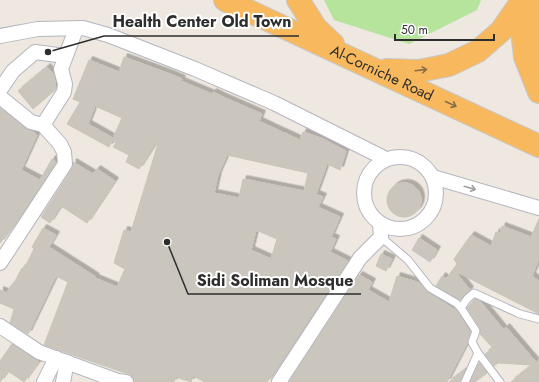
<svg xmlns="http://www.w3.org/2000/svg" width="539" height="382" viewBox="0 0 539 382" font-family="Jost,sans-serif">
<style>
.green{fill:#b6e49d}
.building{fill:#cac6be;stroke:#cac4b9;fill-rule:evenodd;filter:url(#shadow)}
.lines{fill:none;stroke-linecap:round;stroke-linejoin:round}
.service-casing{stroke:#b3b6c0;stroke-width:9}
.minor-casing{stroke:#b3b6c0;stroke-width:16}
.trunk-casing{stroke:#c8c8c8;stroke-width:24}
.service{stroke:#fff;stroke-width:7}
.minor{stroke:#fff;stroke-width:14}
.trunk{stroke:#f8b85e;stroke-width:22}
.oneway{stroke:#886c43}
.oneway2{stroke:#a0a0a0}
.labels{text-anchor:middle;stroke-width:4;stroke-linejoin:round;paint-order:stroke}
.street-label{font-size:15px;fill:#2d2d2d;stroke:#fff}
.leader{fill:none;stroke:#2d2d2d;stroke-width:1.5}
.callout-dot{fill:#2d2d2d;stroke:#fff;stroke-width:1.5}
.callout-label{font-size:16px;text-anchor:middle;font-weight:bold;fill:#2d2d2d;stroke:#fff;stroke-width:4;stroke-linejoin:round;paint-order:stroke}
</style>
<defs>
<filter id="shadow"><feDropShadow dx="3.5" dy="-3.5" stdDeviation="0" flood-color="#0004"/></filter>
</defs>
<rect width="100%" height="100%" fill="#eee8e0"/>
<polygon class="green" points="324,0 481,0 477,10 409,44 334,20"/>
<g class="building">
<path d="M 124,57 L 170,74 L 182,79 L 181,81 L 212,94 L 213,92 L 223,97 L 262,114 L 259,121 L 278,130 L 300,140 L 303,132 L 321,138 L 346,151 L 340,170 L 327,164 L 316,194 L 323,197 L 318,207 L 340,217 L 331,237 L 336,239 L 330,252 L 348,261 L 267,382 L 205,382 L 193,376 L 191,382 L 176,377 L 174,382 L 134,382 L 131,375 L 44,345 L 68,282 L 56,276 L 28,334 L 10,323 L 14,309 L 0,303 L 0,290 L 7,293 L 11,285 L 13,285 L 22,268 L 24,269 L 34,249 L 32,247 L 43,228 L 56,235 L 49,247 L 96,277 L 95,278 L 117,287 L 125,269 L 114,263 L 124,230 L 131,232 L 160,137 L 139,169 L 126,162 L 129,155 L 113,147 L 116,143 L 112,141 L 109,147 L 67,124 L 80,102 L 73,99 L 89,60 L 119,72 ZM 95,106 L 122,118 L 113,138 L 88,124 ZM 227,155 L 308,173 L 304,191 L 243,179 L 239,198 L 214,193 L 218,175 ZM 256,230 L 277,239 L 271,259 L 251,250 Z"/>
<polygon points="47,67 54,75 56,89 33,109 18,91"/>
<polygon points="0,108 37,135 21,170 40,180 52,159 56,162 16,223 0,243"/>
<polygon points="73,162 93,174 97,169 115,181 87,223 61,206 50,223 41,217 72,169"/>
<circle cx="404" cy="200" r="17"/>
<polygon points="539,219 539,259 532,276 539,281 539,314 455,271 470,290 460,300 436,286 442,276 446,279 457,264 454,259 471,235 491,246 496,232 500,234 502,226 531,237"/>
<polygon points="419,238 437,250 430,262 412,250"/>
<polygon points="381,254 392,259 386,271 376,266"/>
<polygon points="359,275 372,282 368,290 389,302 397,276 420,283 427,292 457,311 470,332 467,343 447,382 289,382"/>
<polygon points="475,299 480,301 504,330 506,327 536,362 539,359 539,382 511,382 532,365 498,363 494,366 485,354 493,348 480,334 480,328 467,308"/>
<polygon points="12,344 39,362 24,382 8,371 0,382 0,361"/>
<polygon points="479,363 487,373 475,382 470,382"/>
<polygon points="465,370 460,382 449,382"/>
</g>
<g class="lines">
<defs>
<g id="service">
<polyline points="381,237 408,260 430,288 456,303 461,308 467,299 474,293 520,314 539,319"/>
<polyline points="461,308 476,331 472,342 478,353"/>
<polyline points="465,382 478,353 500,382"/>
</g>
<g id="minor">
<polyline points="0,36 38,29 83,28 108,35 195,69 274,103 386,159"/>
<polyline points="0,90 13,71 35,52 65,56"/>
<polyline points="0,97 31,122 43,125 60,144 64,152 65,164 0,263"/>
<polyline points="43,125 64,92 65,84 61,69 76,29"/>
<circle cx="400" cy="193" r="36"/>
<polyline points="433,177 539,208"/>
<polyline points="0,326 39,352 118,381 126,382"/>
<polyline points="44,382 56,358"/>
<polyline points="63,382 67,362"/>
<polyline points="279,382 360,258 381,237 380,224"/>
</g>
<g id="trunk">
<path id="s1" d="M 225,0 L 539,146"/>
<polyline points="298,0 316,28 333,44"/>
<polyline points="519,5 525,57 539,92"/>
<polyline points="534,59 539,9"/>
<polyline points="387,70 419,71 449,65 478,51 501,31 519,5 520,0"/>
</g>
</defs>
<use href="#service" class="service-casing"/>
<use href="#minor" class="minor-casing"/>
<use href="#trunk" class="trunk-casing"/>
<use href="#service" class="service"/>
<use href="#minor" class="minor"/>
<use href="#trunk" class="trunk"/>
</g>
<defs><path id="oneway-shaft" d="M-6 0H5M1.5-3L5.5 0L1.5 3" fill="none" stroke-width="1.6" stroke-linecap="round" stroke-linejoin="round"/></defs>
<g class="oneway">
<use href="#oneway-shaft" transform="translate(421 70) rotate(-7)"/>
<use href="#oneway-shaft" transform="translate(451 104) rotate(25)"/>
</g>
<use class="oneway2" href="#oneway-shaft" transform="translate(470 188) rotate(16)"/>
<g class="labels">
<g class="street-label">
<text dy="5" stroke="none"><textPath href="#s1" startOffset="173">Al-Corniche Road</textPath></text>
</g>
</g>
<path class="leader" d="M48 52L104 36H299M167 242L188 294H361"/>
<g class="callout-dot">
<circle cx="48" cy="52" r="4"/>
<circle cx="167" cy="242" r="4"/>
</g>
<g class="callout-label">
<text x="202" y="27">Health Center Old Town</text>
<text x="275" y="286">Sidi Soliman Mosque</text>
</g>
<path d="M395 34v6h99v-6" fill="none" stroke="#2d2d2d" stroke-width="2"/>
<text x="401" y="34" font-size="12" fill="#2d2d2d" stroke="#ffffff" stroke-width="3" paint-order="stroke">50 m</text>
</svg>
